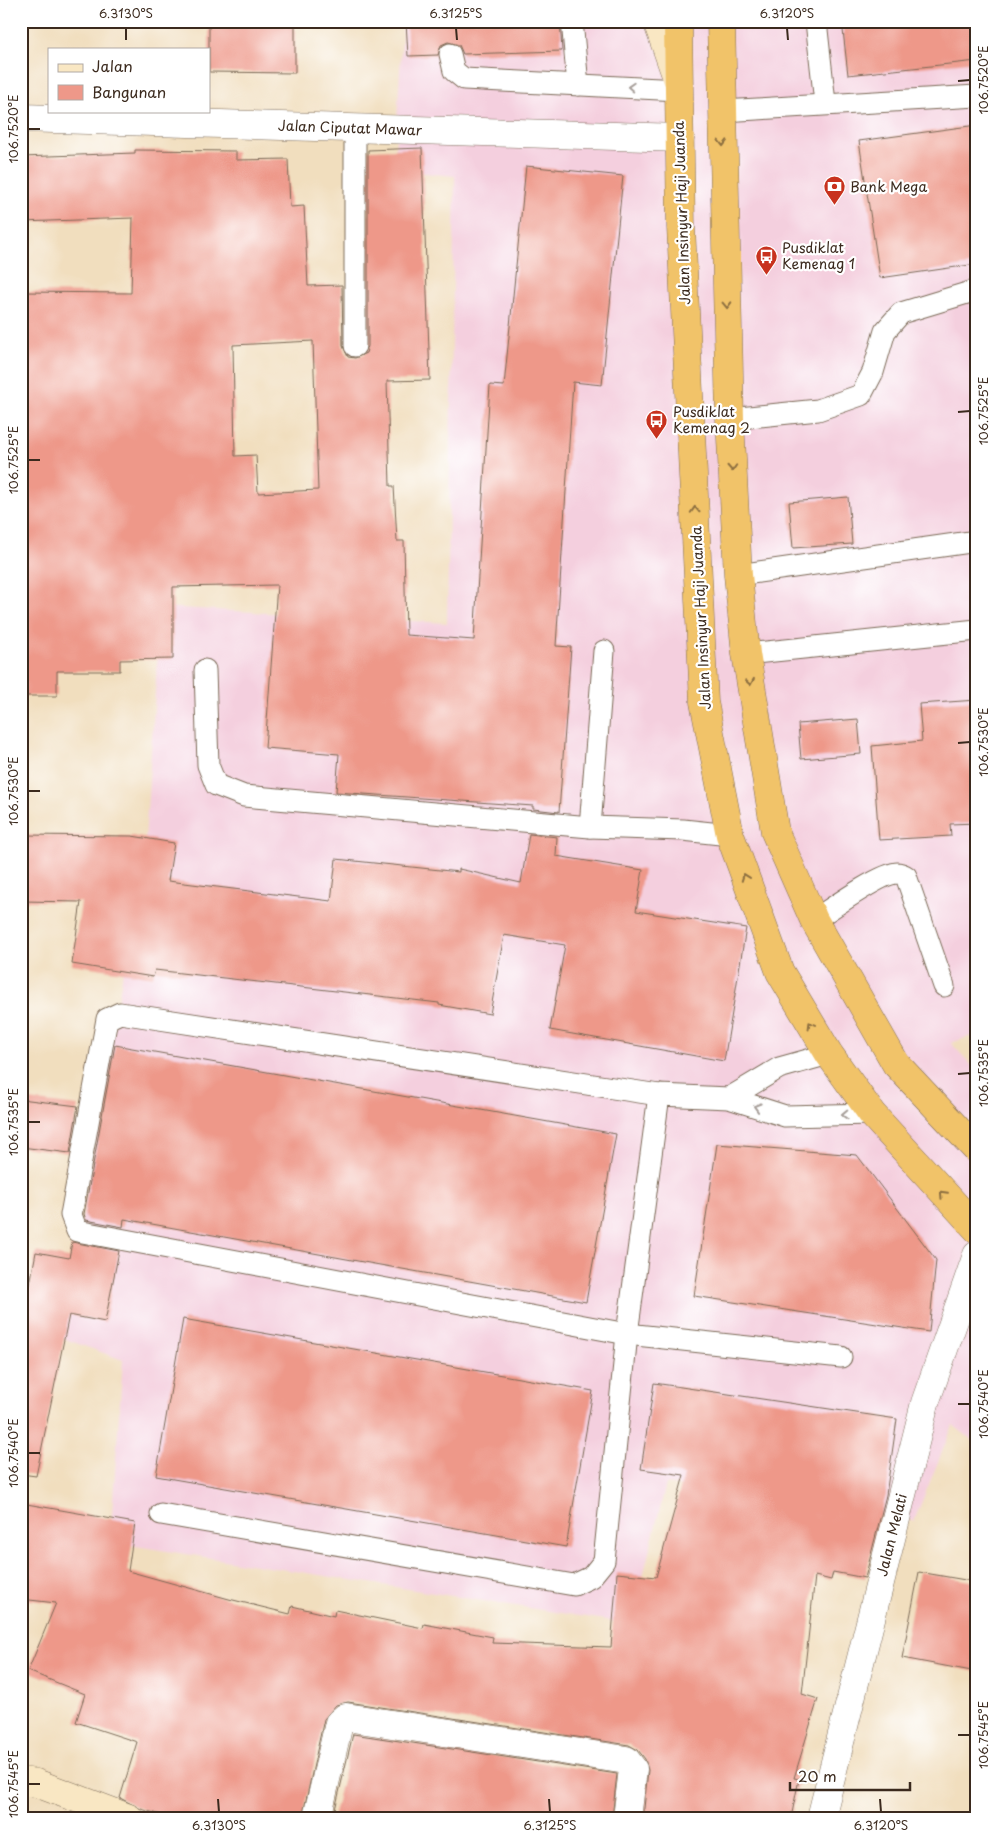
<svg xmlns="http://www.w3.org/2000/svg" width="998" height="1839" viewBox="0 0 998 1839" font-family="'Playpen Sans',sans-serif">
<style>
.built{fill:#f4cfde}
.building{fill:#ee9889;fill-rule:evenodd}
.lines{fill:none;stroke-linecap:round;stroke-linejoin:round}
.lane-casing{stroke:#7b6956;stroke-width:23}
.street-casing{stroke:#7b6956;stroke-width:29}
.secondary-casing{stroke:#7b6956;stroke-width:29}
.highway-casing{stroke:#7b6956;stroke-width:29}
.lane{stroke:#fff;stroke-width:21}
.street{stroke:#fff;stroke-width:28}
.secondary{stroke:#f9e7c3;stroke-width:28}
.highway{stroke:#f1c369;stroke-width:28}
.oneway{stroke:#a79f9a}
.oneway2{stroke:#8d6f40}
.ticks{fill:none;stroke:#3b2a1e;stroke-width:2}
.labels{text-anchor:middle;stroke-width:4.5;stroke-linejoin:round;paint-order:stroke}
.street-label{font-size:14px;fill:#3b2a1e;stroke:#fff}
.poi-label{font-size:14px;fill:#3b2a1e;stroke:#fff;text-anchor:start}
.neatline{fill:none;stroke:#3b2a1e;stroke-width:2}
.ticks-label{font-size:12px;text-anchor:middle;fill:#3b2a1e}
</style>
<rect width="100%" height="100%" fill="#fff"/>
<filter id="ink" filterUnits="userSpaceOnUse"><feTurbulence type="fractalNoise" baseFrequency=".02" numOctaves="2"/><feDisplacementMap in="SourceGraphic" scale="10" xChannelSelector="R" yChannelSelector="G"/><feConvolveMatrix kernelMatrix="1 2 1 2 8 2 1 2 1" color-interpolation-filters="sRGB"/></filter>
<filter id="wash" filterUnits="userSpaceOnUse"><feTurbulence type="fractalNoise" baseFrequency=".0096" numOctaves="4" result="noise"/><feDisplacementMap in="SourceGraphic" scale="20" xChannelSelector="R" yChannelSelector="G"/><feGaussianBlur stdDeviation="1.12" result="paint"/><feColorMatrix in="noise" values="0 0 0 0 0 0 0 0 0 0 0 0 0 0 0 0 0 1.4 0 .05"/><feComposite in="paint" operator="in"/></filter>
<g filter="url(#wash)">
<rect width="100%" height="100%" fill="#f1debe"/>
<polygon class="built" points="403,21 977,21 977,1034 951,1043 977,1071 977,1444 953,1425 914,1521 666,1484 631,1624 110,1542 123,1360 62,1338 145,840 161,607 447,623 455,176 394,170"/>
<g id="blocks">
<g class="building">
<polygon points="209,21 295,21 295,73 209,72"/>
<polygon points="406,21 560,21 562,51 463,54 459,45 448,42 441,45 438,55 408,56"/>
<polygon points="842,21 977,21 977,61 848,75"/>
<polygon points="977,125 977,264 880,278 859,141"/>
<path d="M 422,148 L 430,380 L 387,381 L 390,486 L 394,486 L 397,541 L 404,541 L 406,635 L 474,640 L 490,385 L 504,386 L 526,166 L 623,176 L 602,385 L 573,382 L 556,646 L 571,647 L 559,812 L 533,809 L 533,806 L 336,792 L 339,754 L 265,748 L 277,585 L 173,587 L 173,659 L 120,660 L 120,671 L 57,671 L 57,696 L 21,696 L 21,292 L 131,293 L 133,218 L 21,222 L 21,157 L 135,153 L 135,150 L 236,151 L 236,160 L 288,159 L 290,207 L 304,206 L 308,286 L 342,285 L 343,346 L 348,357 L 355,358 L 366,353 L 368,346 L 368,150 ZM 313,341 L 318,490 L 258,493 L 256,455 L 235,456 L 233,345 Z"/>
<polygon points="848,497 852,544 793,548 789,502"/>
<polygon points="977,700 977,823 950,824 951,836 879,840 872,746 922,741 919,704"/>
<polygon points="858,719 861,754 801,759 798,724"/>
<polygon points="529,834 557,837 556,856 643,870 636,911 746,928 724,1061 550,1030 565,945 504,935 490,1014 439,1005 439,1003 155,970 153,977 72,964 81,902 21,901 21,835 132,836 174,843 168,881 331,901 336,859 459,872 459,869 521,883"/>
<polygon points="115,1045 616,1134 586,1302 124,1219 123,1227 86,1220 84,1214"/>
<polygon points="21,1099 78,1106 70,1153 21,1147"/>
<polygon points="717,1144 857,1155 936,1260 929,1332 694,1296"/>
<polygon points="72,1242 119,1251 105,1322 69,1315 36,1476 21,1474 21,1332 36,1252 69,1258"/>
<polygon points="183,1319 593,1391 566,1547 156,1476"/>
<polygon points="654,1383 897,1419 886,1495 865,1578 833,1572 831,1580 815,1576 802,1694 818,1699 794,1778 799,1779 791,1818 643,1818 648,1770 645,1759 638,1750 629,1745 348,1702 336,1705 324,1719 302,1818 172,1818 141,1809 120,1798 137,1742 76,1722 85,1694 28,1671 56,1603 21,1599 21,1503 135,1523 128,1571 229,1599 290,1614 292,1606 334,1616 335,1610 423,1628 424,1624 493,1637 492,1643 611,1647 617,1573 656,1577 684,1475 641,1469"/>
<polygon points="919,1572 977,1582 977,1672 902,1658"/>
<polygon points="353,1734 617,1774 612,1818 333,1818"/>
</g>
</g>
</g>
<g filter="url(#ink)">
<use href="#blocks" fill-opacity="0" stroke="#7b6956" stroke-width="1"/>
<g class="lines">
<defs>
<g id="lane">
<polyline points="572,21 578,85"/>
<polyline points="816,21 825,103"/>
<polyline points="450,54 454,71 464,79 679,90"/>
<polyline points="723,111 977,96"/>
<polyline points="355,128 355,346"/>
<polyline points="730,419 818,410 861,395 873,372 885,331 901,313 977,290"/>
<polyline points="738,575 977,541"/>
<polyline points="746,654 977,630"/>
<polyline points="205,670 208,765 216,785 244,796 590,827 683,830 730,835"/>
<polyline points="590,827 604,651"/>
<path d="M 814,920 C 829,910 883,872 898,873 C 899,873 905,875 906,876 L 944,986"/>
<polyline points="729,1098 779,1068 829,1054"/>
<polyline points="841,1357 627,1334 77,1231 71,1215 107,1019 120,1013 659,1095 729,1098 785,1116 872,1114"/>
<polyline points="161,1514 574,1585 591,1577 604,1561 627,1334 659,1095"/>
</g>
<g id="street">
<polyline points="21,118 680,138"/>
<polyline points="317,1818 339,1723 346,1717 626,1760 633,1769 627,1818"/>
<polyline points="821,1818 925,1403 977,1255"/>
</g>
<g id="secondary">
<polyline points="657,21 677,78"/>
<polyline points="21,1781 36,1783 129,1818"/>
</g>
<g id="highway">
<polyline points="678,21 681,227 704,702 730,835 780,972 829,1054 872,1114 977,1229"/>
<polyline points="721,21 730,419 738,575 746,654 775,832 814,920 896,1064 977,1150"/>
</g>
</defs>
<use href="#lane" class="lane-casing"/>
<use href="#street" class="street-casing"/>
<use href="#secondary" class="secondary-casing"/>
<use href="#highway" class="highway-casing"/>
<use href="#lane" class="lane"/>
<use href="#street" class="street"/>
<use href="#secondary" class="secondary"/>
<use href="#highway" class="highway"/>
</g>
<defs><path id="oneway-chevron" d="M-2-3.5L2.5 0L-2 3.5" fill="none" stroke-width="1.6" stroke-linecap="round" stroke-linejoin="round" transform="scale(1.25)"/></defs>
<g class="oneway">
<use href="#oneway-chevron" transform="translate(631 87) rotate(-177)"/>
<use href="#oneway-chevron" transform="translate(757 1107) rotate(-163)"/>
<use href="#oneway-chevron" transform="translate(845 1115) rotate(178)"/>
</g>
<g class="oneway2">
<use href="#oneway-chevron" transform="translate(723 143) rotate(89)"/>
<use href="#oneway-chevron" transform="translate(727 305) rotate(88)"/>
<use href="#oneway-chevron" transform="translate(732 468) rotate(87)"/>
<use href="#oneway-chevron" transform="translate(695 510) rotate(-93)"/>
<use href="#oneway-chevron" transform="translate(750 682) rotate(81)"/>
<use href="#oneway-chevron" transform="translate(745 877) rotate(-110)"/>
<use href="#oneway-chevron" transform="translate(811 1025) rotate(-121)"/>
<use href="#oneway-chevron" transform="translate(943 1194) rotate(-133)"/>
</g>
</g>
<path class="ticks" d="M 126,28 L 126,40M 456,28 L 457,40M 787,28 L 788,40M 958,81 L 970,80M 28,129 L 40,129M 958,412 L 970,411M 28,460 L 40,460M 958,743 L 970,742M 28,791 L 40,791M 958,1074 L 970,1073M 28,1122 L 40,1122M 958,1404 L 970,1404M 28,1453 L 40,1453M 958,1735 L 970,1735M 28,1784 L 40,1784M 218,1799 L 219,1812M 549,1799 L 550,1812M 880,1799 L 881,1812"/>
<defs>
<symbol id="bank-pin" viewBox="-11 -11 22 30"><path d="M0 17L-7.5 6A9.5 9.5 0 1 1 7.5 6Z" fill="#c8321e" stroke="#fff"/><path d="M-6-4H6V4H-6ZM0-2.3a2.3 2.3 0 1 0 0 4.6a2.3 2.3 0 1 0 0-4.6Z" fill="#fff"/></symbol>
<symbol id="bus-pin" viewBox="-11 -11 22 30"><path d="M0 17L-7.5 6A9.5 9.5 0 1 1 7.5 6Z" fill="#c8321e" stroke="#fff"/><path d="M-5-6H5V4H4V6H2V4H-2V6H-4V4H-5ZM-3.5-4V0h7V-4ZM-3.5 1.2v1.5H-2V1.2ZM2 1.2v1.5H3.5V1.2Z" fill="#fff"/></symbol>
</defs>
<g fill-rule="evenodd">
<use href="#bank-pin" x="822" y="174" width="25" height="34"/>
<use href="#bus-pin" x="754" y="244" width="25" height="34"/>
<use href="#bus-pin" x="644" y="408" width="25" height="34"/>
</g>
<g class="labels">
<g class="street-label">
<text transform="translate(350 128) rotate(2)" y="5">Jalan Ciputat Mawar</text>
<text transform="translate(682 213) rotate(-92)" y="5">Jalan Insinyur Haji Juanda</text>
<text transform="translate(701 618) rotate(-93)" y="5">Jalan Insinyur Haji Juanda</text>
<text transform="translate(892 1535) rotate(-76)" y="5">Jalan Melati</text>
</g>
<g class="poi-label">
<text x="850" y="192">Bank Mega</text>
<text x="782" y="253">Pusdiklat<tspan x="782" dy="16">Kemenag 1</tspan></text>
<text x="673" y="417">Pusdiklat<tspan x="673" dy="16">Kemenag 2</tspan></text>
</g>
</g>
<rect width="998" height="1839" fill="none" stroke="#fff" stroke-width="55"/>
<rect x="48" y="48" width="162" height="65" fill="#ffffff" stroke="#b1aaa5"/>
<rect x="58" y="64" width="25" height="8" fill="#f9e7c3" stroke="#b1aaa5"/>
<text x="92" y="72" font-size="15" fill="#3b2a1e">Jalan</text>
<rect x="58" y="85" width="25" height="15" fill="#ee9889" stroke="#b1aaa5"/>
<text x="92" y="98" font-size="15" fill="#3b2a1e">Bangunan</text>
<path d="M790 1782v8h120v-8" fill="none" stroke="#3b2a1e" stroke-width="2.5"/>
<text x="798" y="1782" font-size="15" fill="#3b2a1e" stroke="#ffffff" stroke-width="4" paint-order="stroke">20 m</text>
<rect x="28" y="28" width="942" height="1784" class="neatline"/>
<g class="ticks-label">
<text x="126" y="18">6.3130°S</text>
<text x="456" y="18">6.3125°S</text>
<text x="787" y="18">6.3120°S</text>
<text transform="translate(984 80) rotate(-90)" y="4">106.7520°E</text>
<text transform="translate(14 129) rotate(-90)" y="4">106.7520°E</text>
<text transform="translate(984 411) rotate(-90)" y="4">106.7525°E</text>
<text transform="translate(14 460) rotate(-90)" y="4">106.7525°E</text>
<text transform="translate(984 742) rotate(-90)" y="4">106.7530°E</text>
<text transform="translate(14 791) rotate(-90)" y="4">106.7530°E</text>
<text transform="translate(984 1073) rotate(-90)" y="4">106.7535°E</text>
<text transform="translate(14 1122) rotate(-90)" y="4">106.7535°E</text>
<text transform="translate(984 1404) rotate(-90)" y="4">106.7540°E</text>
<text transform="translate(14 1453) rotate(-90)" y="4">106.7540°E</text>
<text transform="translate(984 1735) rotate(-90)" y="4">106.7545°E</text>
<text transform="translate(14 1784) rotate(-90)" y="4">106.7545°E</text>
<text x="219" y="1830">6.3130°S</text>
<text x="550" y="1830">6.3125°S</text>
<text x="881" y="1830">6.3120°S</text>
</g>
</svg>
